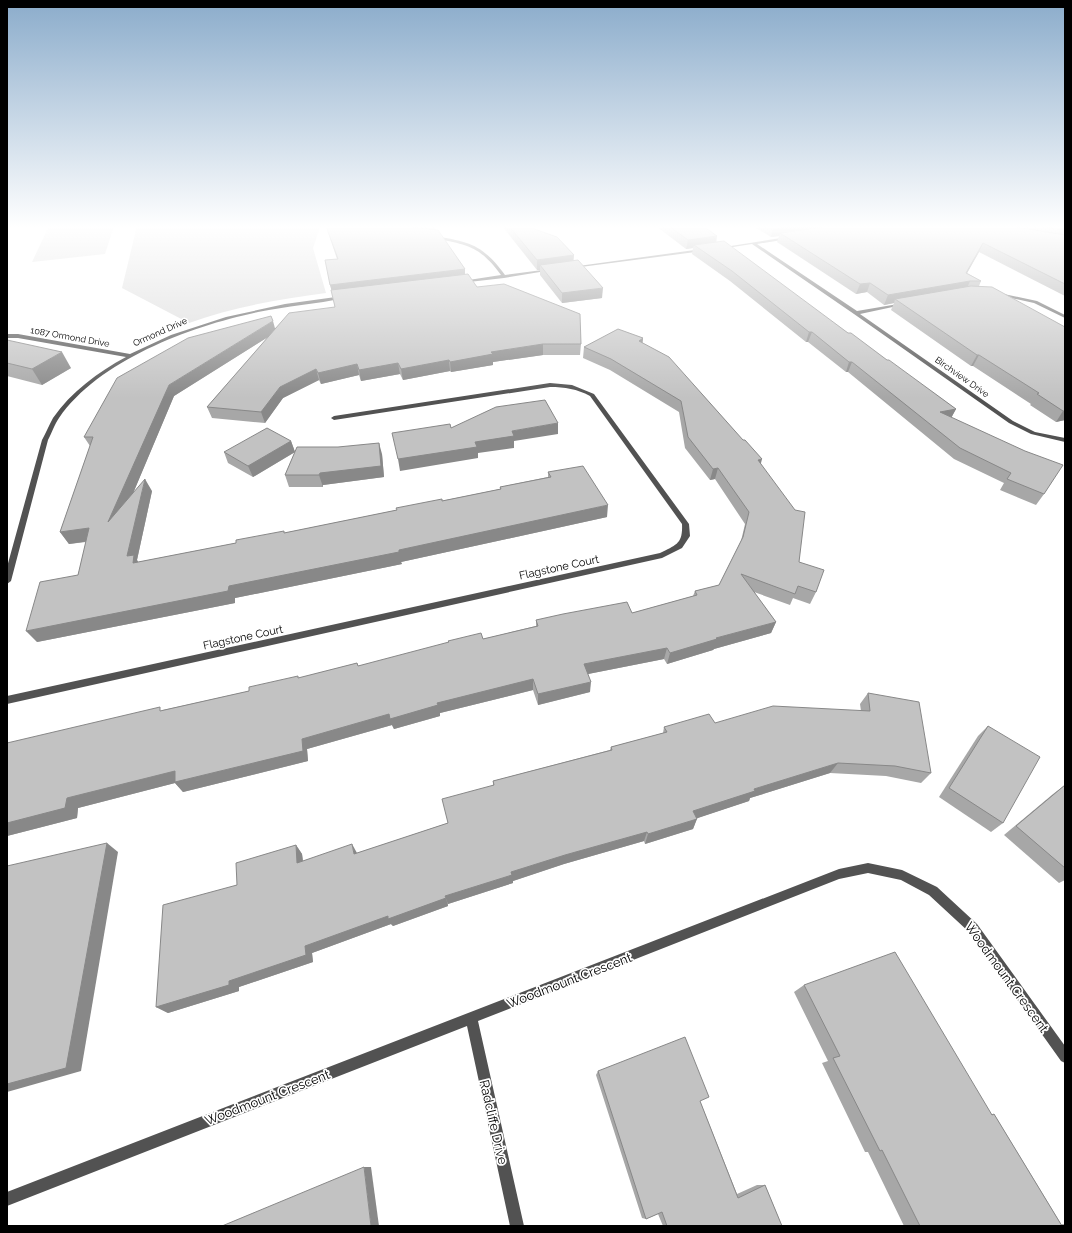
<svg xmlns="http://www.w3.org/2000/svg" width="1072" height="1233" viewBox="0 0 1072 1233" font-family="Raleway,sans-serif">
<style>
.green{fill:#d9d9d9}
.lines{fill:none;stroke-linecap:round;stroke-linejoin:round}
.minor{fill:#525252;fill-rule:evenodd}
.wall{fill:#a7a7a7}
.shaded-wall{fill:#888}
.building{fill:#c2c2c2;stroke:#888}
.labels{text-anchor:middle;stroke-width:3.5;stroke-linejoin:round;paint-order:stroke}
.far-street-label{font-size:9px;fill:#000;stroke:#fff}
.street-label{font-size:11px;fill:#000;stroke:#fff}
.near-street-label{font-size:13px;fill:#000;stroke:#fff}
</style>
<rect width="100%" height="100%" fill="#fff"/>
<g class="green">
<polygon points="49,226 114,226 105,254 32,262"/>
<path d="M 137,226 L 323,226 L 320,227 L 313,248 L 326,293 C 280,299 233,307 189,323 L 122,288 Z"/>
</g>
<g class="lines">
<g class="minor">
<path d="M 434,236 C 470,242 482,244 505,275 L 550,269 L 552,270 L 504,278 L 460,283 L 460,282 L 462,281 L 501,275 C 479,245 467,245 433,238 Z"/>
<polygon points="787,237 788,239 757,244 857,311 904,303 904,304 902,305 860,314 1013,421 1035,432 1065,438 1065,442 1031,434 1009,423 854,314 752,244 720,249 718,248"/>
<polygon points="702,249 703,251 573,268 571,267"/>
<polygon points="999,293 1037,301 1065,315 1065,318 1034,303 997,295 997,293"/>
<path d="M 343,296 L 345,296 L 345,298 C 316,304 287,306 258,312 C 191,326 99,360 59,418 C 54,425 52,433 48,440 L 11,581 L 7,584 L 7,567 L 42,440 C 46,433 49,425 53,418 C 71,392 98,372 126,357 L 18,338 L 7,338 L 7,334 L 18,334 L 130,354 L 171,335 L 226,317 L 285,304 Z"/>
<path d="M 550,383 L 572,385 L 594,394 L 689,524 L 690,536 L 682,548 L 662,558 L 7,704 L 7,696 L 660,553 C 676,545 683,544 682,524 L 590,396 C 577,389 565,387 550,387 L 334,420 L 331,418 L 334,416 Z"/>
<polygon points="868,863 902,870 937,887 977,924 1065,1046 1065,1063 1061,1061 969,932 929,895 901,880 868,873 839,879 478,1021 524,1226 510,1226 467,1026 7,1206 7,1192 839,869"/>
</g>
</g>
<g class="wall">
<polygon points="326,226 435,226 435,230 465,269 465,274 477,287 581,344 580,355 543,355 493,362 493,365 451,372 450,371 403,380 400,374 361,381 359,375 321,384 319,380 283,398 265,423 212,418 207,407 268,337 174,396 133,493 152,491 137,560 138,562 236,543 284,533 500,489 500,487 548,477 548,472 607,517 401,562 402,564 235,598 235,603 37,642 78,575 86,542 69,544 60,532 90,446 84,437 275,328 335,307 325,260 337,259"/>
<polygon points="502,226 526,226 574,255 573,260 602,298 562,303 540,275 540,270 537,270"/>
<polygon points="656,226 703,226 716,242 887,360 956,409 951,418 1044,494 1036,505 1000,490 1004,483 954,459 848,372 846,372 808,342 806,342 730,281 692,254 693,248 686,249"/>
<polygon points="753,226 1065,226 1065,296 979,252 967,273 981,281 979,286 1065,327 1065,420 1056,422 1030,405 1031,404 973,366 971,366 891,310 894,303 884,305 867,292 856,294 777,242 779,236 771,237"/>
<polygon points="643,338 642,343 761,464 799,562 816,592 810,604 793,598 790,605 754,592 776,622 771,633 714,649 713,650 667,664 664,659 588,674 590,692 538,705 533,690 440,713 440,716 394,729 392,725 307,749 308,761 183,792 175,783 78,808 77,818 7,836 163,710 249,691 357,663 358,666 483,639 536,626 536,620 632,613 693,596 695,591 719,585 741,541 745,524 715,479 710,480 685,448 679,412 610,370 583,358 584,347"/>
<polygon points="7,340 71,368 42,385 7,376"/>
<polygon points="291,441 295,452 382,454 384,477 323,485 323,487 289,487 285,475 295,452 253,477 228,463 224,452"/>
<polygon points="868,693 931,773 921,783 886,776 830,773 750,798 749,801 697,818 693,829 645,844 644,841 564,864 513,881 513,883 448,904 448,906 393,926 391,924 312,953 313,962 239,987 239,991 168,1013 156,1007 237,885 296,845 302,854 303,861 357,853 448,823 493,785 493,781 610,750 611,747 663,733 664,727 861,711 860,704"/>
<polygon points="988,726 1003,823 991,832 939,797 978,736"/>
<polygon points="1065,785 1065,880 1059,883 1004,835 1053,794"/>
<polygon points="804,985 991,1114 994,1114 1061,1224 1065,1224 1065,1226 904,1226 868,1152 865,1152 822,1063 828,1061 794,992"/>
<polygon points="598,1071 700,1101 737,1194 757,1185 765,1185 782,1226 663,1226 658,1214 646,1219 642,1218 596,1075"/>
</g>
<g class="shaded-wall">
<polygon points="795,226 855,226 780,233 779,236 771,237 773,229"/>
<polygon points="717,236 716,245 694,245 693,248 686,249 688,240"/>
<polygon points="983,243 979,252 962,282 966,273"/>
<polygon points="574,255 573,265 540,265 540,270 537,270 537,260"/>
<polygon points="465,269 465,279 333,295 330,285"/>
<polygon points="970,281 966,291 895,299 894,303 884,305 888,295"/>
<polygon points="870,283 867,292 856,294 860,284"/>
<polygon points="603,288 602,298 562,303 562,293"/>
<polygon points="273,321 276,332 174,396 116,534 108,522 169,385"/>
<polygon points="809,332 812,332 808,342 806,342"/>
<polygon points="643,338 642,349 639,341"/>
<polygon points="543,344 543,355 493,362 493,365 451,372 450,362 491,352"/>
<polygon points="62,352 71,368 42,385 32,369"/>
<polygon points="977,355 979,355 973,366 971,366"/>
<polygon points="449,360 450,371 403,380 401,369"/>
<polygon points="849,362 852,362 848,372 846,372"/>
<polygon points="398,363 400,374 361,381 359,370"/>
<polygon points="357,364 359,375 321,384 318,373"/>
<polygon points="316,369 319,380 283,398 265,423 261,412 280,387"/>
<polygon points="956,409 950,420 940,412"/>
<polygon points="1063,411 1065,411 1065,420 1056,422"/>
<polygon points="558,423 558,434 514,441 514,448 478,453 478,458 400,471 398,459 475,442 512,431"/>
<polygon points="291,441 295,452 253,477 248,466"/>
<polygon points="379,443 382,454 384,477 323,485 323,487 319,475 320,473"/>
<polygon points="762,459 759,471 758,460"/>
<polygon points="718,468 715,479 710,480 713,469"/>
<polygon points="145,479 152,491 137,560 141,567 140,574 127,556"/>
<polygon points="608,505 607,517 401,562 402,564 235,598 235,603 37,642 26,631 229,586"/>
<polygon points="89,528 97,540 69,544 60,532"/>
<polygon points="776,622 771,633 714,649 713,650 667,664 670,653 716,638"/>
<polygon points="667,648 664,659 583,675 584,664"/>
<polygon points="533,679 533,690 440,713 440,716 394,729 392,725 307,749 308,761 183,792 175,783 78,808 77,818 7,836 7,823 67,798 302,739 389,714"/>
<polygon points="591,682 590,692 538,705 538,694"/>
<polygon points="838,763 830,773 750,798 749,801 689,821 693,811 754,789"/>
<polygon points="697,819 693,829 645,844 648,834"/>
<polygon points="647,832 644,841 564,864 513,881 513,883 448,904 445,896 511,872 565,855"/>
<polygon points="107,843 118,852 81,1071 7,1092 7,1084"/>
<polygon points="352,844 357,853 354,854"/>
<polygon points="296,845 302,854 304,871 297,863"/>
<polygon points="446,898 448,906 393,926 391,924 312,953 313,962 239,987 239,991 168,1013 156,1007 229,981 305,946 388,916"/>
<polygon points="364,1167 371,1167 379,1226 371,1226"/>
</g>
<g class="building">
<polygon points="326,226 412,226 411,227 438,230 465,269 330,285 325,260 338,259"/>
<polygon points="509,226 526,226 557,237 574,255 537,260"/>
<polygon points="669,226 703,226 717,236 688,240"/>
<polygon points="769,226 795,226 773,229"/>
<polygon points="832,226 1010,226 1065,235 1065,284 983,243 966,273 981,281 970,281 888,295 870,283 860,284 780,233"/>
<polygon points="1038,226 1065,226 1065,230"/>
<polygon points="724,241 848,333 851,333 887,360 889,360 956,409 940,412 1025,451 1063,465 1044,494 1007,479 1011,473 960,448 852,362 849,362 812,332 809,332 732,271 694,245"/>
<polygon points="578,260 603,288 562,293 540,265"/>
<polygon points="468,274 477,287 504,284 580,314 581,344 543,344 491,352 493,354 450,362 449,360 401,369 398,363 359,370 357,364 318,373 316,369 280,387 261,412 207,407 289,313 335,307 331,290"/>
<polygon points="971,286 992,287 1065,327 1065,411 1063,411 1037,394 1039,393 979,355 977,355 895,299"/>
<polygon points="271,316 273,321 169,385 108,522 145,479 127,556 134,555 133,563 236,543 236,540 284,531 284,533 397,510 396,508 442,499 442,501 501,489 500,487 551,477 548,472 583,466 608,505 399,550 399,552 229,586 228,591 26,631 40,582 78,575 89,528 60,532 93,437 84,437 117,378 188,338"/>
<polygon points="618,329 643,338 639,341 669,357 743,440 745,440 762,459 758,460 795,510 805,512 799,562 824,570 816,592 798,586 795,594 741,574 776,622 716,638 717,639 670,653 667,648 584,664 591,682 538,694 533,679 437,703 438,705 390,719 389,714 302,739 303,751 175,782 175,771 67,798 65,808 7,823 7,743 160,707 160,711 249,691 249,687 298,676 298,678 357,663 358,666 449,642 448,641 481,633 483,639 538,626 536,620 563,614 627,602 632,613 697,595 695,591 719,585 743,537 749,512 718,468 713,469 688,437 681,401 611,359 584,347"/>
<polygon points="7,340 62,352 32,369 7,363"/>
<polygon points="545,400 558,423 512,431 514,436 475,442 477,447 398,459 392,433 450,424 451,428 496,407"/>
<polygon points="267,428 291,441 248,466 224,452"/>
<polygon points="379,443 381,466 320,473 319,475 285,475 297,447 338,447"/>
<polygon points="868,693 919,702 931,773 895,766 838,763 754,789 755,791 693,811 697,819 648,834 647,832 565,855 511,872 512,875 445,896 446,898 388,919 388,916 305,946 306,955 229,981 229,985 156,1007 163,905 237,885 236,863 296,845 297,863 352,844 354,854 448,823 442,799 494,785 493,781 612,750 611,747 667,732 664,727 709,714 715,723 773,706 870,711"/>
<polygon points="988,726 1040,757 1003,823 949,788"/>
<polygon points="1065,785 1065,868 1016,826"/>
<polygon points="107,843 66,1068 7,1084 7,866"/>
<polygon points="895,952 992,1115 994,1114 1062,1226 920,1226 882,1150 880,1151 833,1058 840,1056 804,985"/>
<polygon points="685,1037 709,1097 700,1101 738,1198 765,1185 782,1226 667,1226 662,1212 646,1219 598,1071"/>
<polygon points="364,1167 371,1226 222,1226"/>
</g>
<linearGradient id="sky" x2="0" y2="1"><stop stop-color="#8baccb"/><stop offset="0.57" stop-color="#fff"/><stop offset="1" stop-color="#fff" stop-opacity="0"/></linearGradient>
<rect width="1072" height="398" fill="url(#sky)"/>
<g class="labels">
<g class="far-street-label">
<text transform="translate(160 332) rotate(-24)" y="3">Ormond Drive</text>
<text transform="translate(70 337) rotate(10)" y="3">1087 Ormond Drive</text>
<text transform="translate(962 377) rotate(35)" y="3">Birchview Drive</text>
</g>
<g class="street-label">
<text transform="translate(559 567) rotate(-12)" y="4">Flagstone Court</text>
<text transform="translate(243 637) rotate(-12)" y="4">Flagstone Court</text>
</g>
<g class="near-street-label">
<text transform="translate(1007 977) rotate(54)" y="5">Woodmount Crescent</text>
<text transform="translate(569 980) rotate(-21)" y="5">Woodmount Crescent</text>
<text transform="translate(267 1097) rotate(-21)" y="5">Woodmount Crescent</text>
<text transform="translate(494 1122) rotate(77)" y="5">Radcliffe Drive</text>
</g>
</g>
<rect width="1072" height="1233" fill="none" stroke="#000000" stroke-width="16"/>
</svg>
